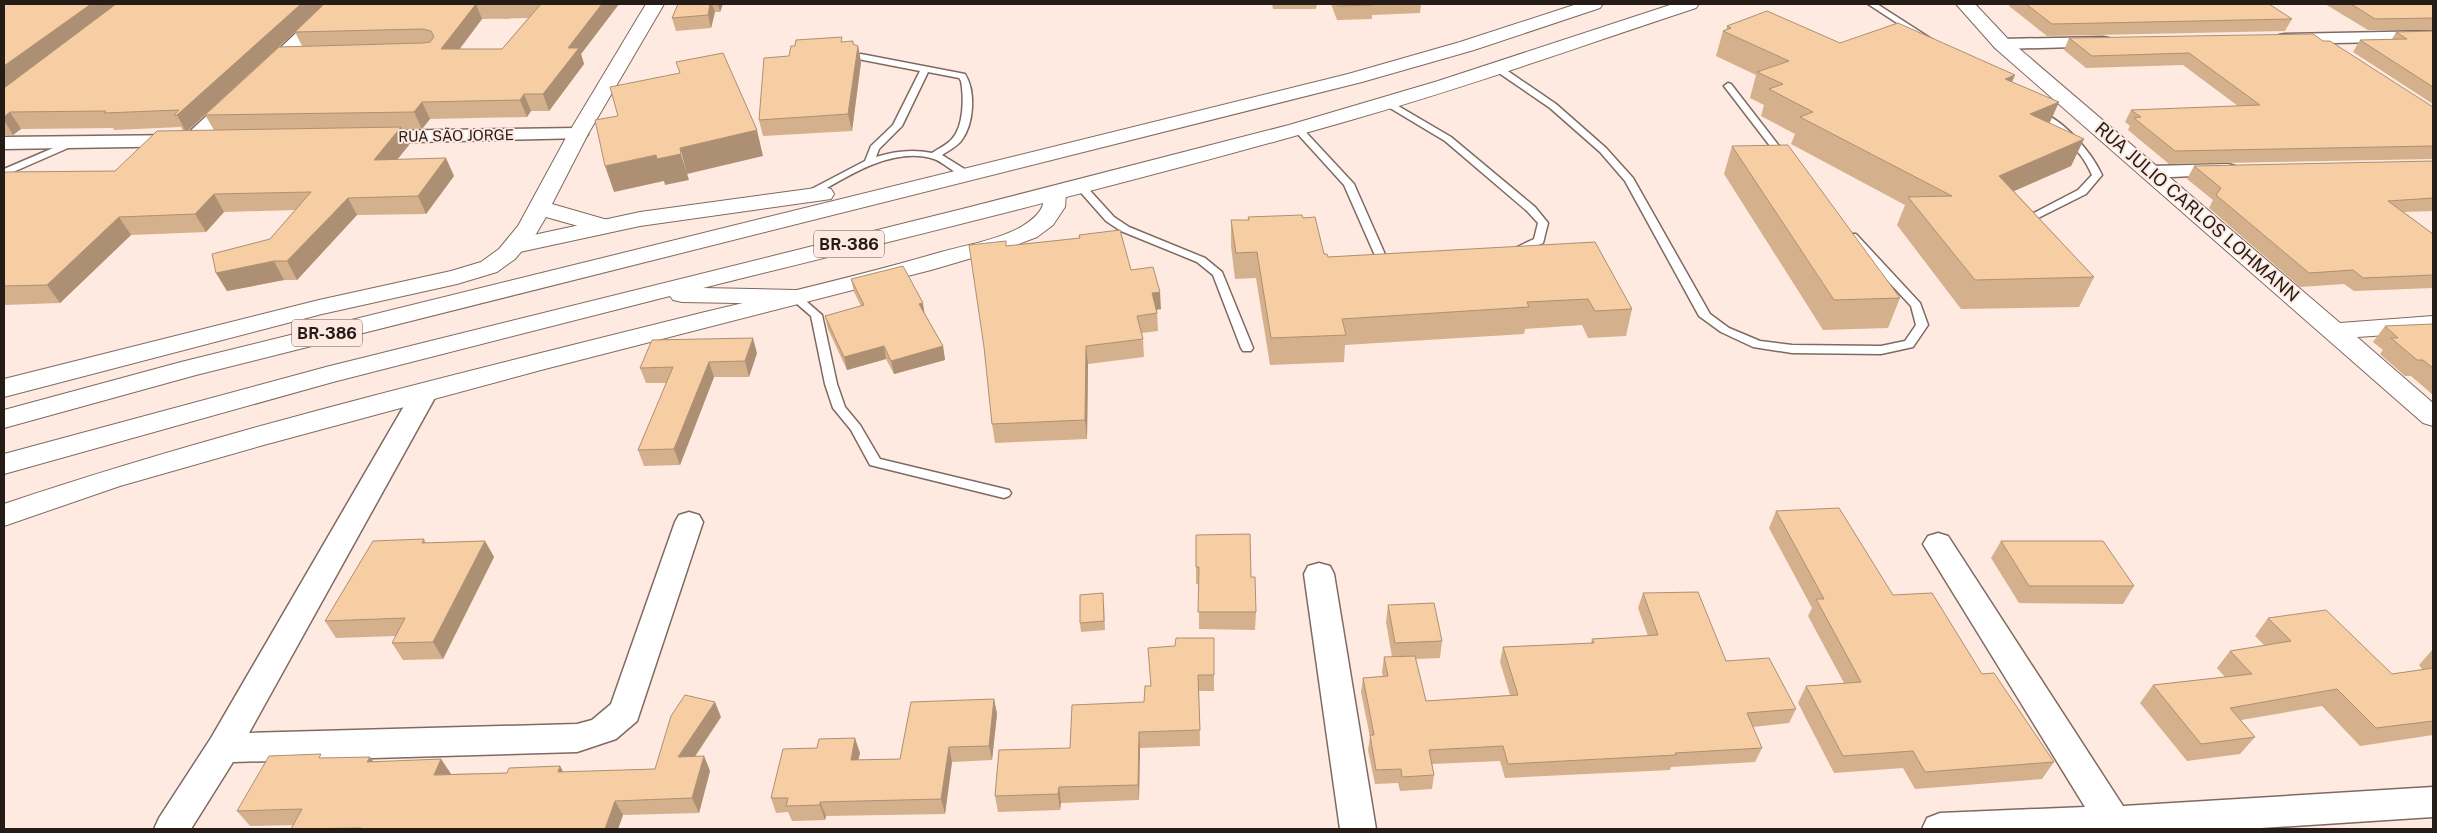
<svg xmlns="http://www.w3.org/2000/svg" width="2437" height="833" viewBox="0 0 2437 833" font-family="'Public Sans',sans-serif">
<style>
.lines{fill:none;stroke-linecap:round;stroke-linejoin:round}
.lane-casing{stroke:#7f6a61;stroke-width:3}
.street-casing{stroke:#7f6a61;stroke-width:3}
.secondary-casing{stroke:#7f6a61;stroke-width:2}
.highway-casing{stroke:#7f6a61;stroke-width:2}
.lane{fill:#fff;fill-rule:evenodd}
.street{fill:#fff;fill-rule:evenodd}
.secondary{fill:#fff;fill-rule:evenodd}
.highway{fill:#fff;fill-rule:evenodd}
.wall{fill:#d4b08d;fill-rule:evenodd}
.shaded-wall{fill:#ad9073}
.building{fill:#f7cda4;stroke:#ad9073}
.labels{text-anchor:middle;stroke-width:4;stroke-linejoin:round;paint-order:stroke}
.far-street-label{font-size:15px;fill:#251c18;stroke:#feeae1}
.shield{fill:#feeae1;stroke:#665a54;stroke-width:1}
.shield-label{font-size:16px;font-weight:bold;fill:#251c18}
.street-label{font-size:18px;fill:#251c18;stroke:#feeae1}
</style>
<rect width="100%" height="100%" fill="#feeae1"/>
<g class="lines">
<defs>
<g id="lane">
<polygon points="1868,4 1877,4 1933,40 1926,42"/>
<path d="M 861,54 L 965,74 C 976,91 974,125 961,141 C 956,147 948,151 942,155 L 971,173 L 971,177 C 960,180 946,163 934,159 C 893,145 844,178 810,198 L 802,198 L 802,194 L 865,161 L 871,146 L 893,125 L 920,71 L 858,59 L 858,55 ZM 928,72 L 959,78 L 961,81 C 964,97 964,126 952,139 C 947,145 939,148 932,153 C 913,149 895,151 876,157 L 879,149 L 902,126 Z"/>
<polygon points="1496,67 1502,67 1556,104 1606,148 1633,178 1710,314 1729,328 1760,341 1792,345 1881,346 1905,341 1916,325 1911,306 1848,238 1848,234 1856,234 1920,303 1928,325 1913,347 1881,354 1792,353 1753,347 1721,332 1699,316 1625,181 1600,152 1550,108 1496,71"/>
<polygon points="1728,83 1731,84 1786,155 1786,159 1780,159 1724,86"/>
<polygon points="1388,100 1451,137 1535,207 1548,223 1543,243 1521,253 1513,253 1512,251 1513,249 1534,239 1538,223 1527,211 1445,141 1385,105 1385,101"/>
<path d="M 2036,110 C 2062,118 2091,151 2102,175 L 2086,194 L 2030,222 L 2025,219 L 2026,217 L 2078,190 L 2092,175 C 2080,147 2058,131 2033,115 L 2031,113 Z"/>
<polygon points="1298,126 1301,127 1354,184 1387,259 1393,267 1392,269 1384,269 1377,260 1344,185 1295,131 1295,127"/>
<polygon points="72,140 77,143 75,145 4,176 4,169"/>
<polygon points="1080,183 1084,184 1114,217 1129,227 1205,258 1222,272 1253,348 1251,351 1243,351 1241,348 1213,275 1197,262 1121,231 1106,221 1075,186"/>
<polygon points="795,294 799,295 822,315 837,384 845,407 860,425 880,459 1009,490 1011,493 1009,496 1004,498 870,465 851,430 833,408 825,384 811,316 789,297"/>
</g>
<g id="street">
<polygon points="327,4 345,4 273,74 261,74 258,70 261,66"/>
<polygon points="2433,31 2433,41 2285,44 2279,43 2276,39 2279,35 2285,34"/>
<polygon points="2103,37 2109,38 2112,42 2109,46 2002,49 1996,48 1993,44 1996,40 2002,39"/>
<polygon points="237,92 244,94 247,98 244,102 199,144 192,146 4,149 4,137 186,135 230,94"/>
<polygon points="578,128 585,130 588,134 585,138 371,143 364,141 361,137 364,133 371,131"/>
<polygon points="2228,164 2235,166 2238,170 2235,174 2151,178 2144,176 2141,172 2144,168 2151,166"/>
<polygon points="424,386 433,388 437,394 249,733 577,724 592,720 611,704 675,522 679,515 689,512 699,515 703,522 637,721 616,739 577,752 233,762 191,829 154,829 159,818 211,738 411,394 415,388"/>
<polygon points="1938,533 1948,536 2123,806 2433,787 2433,817 2246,829 1922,829 1927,818 1940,813 2085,807 1923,544 1928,536"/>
<polygon points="1319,563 1330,566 1334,574 1376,829 1340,829 1304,574 1308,566"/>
</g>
<g id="secondary">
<polygon points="646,4 664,4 588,134 552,204 611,221 614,226 611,231 603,233 546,217 536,234 515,259 497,272 457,284 322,314 4,397 4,379 319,300 451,271 481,262 499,249 518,226 568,134"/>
<polygon points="1956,4 1975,4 2009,40 2340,323 2433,316 2433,332 2357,337 2433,403 2433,426 2423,423 1995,48"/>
<path d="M 1055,186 L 1063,188 L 1066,193 L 1065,207 L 1053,225 L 1037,237 L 1013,246 L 931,270 L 541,370 L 260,446 L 120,486 L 4,526 L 4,504 C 233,427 470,371 705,312 C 784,293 863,275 941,252 C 967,245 997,240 1021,227 C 1029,222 1041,214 1043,204 C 1044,197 1043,194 1047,188 Z"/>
</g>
<g id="highway">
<polygon points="1577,4 1603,4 1600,8 1474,50 1362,82 196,375 4,428 4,410 181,362 1348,74 1460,42"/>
<path d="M 1673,4 L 1699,4 L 1696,8 C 1581,46 1467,87 1351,120 C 1136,182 919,234 703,288 L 795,290 L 804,292 L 807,297 L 804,302 L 795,304 L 682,302 L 673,300 L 670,296 L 333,382 L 4,474 L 4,454 L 326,367 L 966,208 L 1289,125 L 1438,81 Z"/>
<polygon points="823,187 831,189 834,194 831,199 640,226 515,253 507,251 503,246 507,241 515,239 640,212"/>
</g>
</defs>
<use href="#lane" class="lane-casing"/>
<use href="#street" class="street-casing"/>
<use href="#secondary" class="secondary-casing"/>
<use href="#highway" class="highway-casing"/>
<use href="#lane" class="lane"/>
<use href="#street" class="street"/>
<use href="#secondary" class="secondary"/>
<use href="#highway" class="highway"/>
</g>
<g class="wall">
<path d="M 4,4 L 619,4 L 581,54 L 584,64 L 549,111 L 531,111 L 527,117 L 430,119 L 422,129 L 402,129 L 409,145 L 397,160 L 454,176 L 426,214 L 357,215 L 297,280 L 284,280 L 227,291 L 216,273 L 270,239 L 295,210 L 224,212 L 206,232 L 131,235 L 60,303 L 4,305 L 4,172 L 115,171 L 183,131 L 181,127 L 114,130 L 113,128 L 21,129 L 13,135 L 4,136 ZM 528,18 L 502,49 L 460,49 L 482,19 ZM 301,26 L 295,32 L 302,46 L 279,47 ZM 272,53 L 205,115 L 214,130 L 188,131 Z"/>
<polygon points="678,4 723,4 720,12 715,12 711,28 676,31 672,18"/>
<polygon points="1272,4 1317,4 1316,9 1273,9"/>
<polygon points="1331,4 1421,4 1420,13 1372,15 1372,19 1337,20"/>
<polygon points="2010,4 2269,4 2292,19 2285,31 2047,36 2009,6"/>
<polygon points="2325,4 2433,4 2433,30 2368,30"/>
<polygon points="1727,26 1840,43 2012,82 2059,102 2049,123 2084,139 2071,166 2014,191 2094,277 2079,307 1961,309 1897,225 1905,205 1791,144 1795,134 1761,116 1764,105 1750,98 1756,75 1716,56 1723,31 1726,30"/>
<polygon points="2433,31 2433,104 2353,52 2360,40 2392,39 2396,32"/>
<polygon points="2069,38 2323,41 2433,107 2433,159 2169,164 2128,130 2130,126 2125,122 2131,110 2238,106 2183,65 2086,68 2064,50"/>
<polygon points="843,42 858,46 861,62 852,131 763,136 759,120 789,56"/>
<polygon points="1732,146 1900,298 1888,328 1823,330 1724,174"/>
<polygon points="2433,161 2433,211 2404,212 2433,234 2433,288 2354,291 2344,284 2300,287 2209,208 2213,200 2187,179 2194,166"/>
<polygon points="1248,217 1303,218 1324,254 1328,257 1595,242 1632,309 1626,336 1588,338 1582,325 1525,329 1524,334 1345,345 1344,362 1270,365 1256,278 1235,279 1231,246 1231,220 1248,220"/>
<polygon points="1079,235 1131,270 1161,309 1157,310 1158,331 1142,333 1143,339 1144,357 1088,364 1087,439 995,443 992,424 1006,246 1079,238"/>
<polygon points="851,279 925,314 943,346 945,360 894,374 886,359 847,370 828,329 825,316 861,306 854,292"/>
<polygon points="2433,324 2433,395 2411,376 2405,376 2380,354 2383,350 2373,342 2385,326"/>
<polygon points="757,353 749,377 714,377 680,465 644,466 638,450 667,383 646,383 640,368"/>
<polygon points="1776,511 1893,595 1982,674 2054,762 2042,779 1915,789 1903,768 1834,773 1798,703 1806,686 1844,683 1808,616 1812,608 1769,528"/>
<polygon points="1196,535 1251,577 1256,612 1255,630 1199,629 1199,584 1196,584"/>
<polygon points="424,539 426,543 485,541 494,557 443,659 403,660 392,643 396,636 336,638 325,621"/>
<polygon points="2001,541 2134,586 2123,604 2019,603 1991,558"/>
<polygon points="1643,593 1726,661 1796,709 1789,723 1753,727 1762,748 1755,762 1671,767 1670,770 1505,778 1500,761 1432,764 1434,775 1432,789 1400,791 1398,783 1375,784 1368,750 1370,737 1361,692 1363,678 1383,677 1382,672 1384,657 1392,657 1386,622 1388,605 1442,641 1440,658 1416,659 1426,701 1510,695 1500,662 1503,647 1591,643 1592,639 1648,636 1638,608"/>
<polygon points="1104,602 1105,630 1081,632 1080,623"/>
<polygon points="2268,618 2392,674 2423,670 2419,665 2433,649 2433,735 2360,746 2322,706 2241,720 2255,737 2240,754 2187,761 2140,703 2153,685 2225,677 2217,668 2230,651 2265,646 2255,636"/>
<polygon points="1214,638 1214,691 1199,691 1200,746 1140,748 1139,800 1061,803 1060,810 998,812 995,796 1070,748 1144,702 1151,686 1175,646"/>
<polygon points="994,699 997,714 992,760 952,762 945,814 826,816 825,820 792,821 788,812 776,813 771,798 860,753 858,760 900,759"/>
<polygon points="721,717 695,757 704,756 710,771 699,813 623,815 618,829 291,829 294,825 250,826 237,811 324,758 374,762 441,759 451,774 507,773 560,766 563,772 655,769"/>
</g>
<g class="shaded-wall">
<polygon points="91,4 121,4 4,90 4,66"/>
<polygon points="301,4 325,4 186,132 177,115"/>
<polygon points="476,4 482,19 447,65 441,49"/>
<polygon points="602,4 619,4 581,54 584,64 549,111 543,94 568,48"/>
<polygon points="710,4 712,4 715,12 711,28 708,15"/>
<polygon points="718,4 723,4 720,12"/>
<polygon points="858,46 861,62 852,131 848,114"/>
<polygon points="2015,75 2004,101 2005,79"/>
<polygon points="524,94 531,111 527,117 520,100"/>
<polygon points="422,102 430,119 422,129 414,112"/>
<polygon points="2059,102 2047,129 2030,114"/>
<polygon points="10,112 21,129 13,135 4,120 4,117"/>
<polygon points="401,127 409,145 382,178 374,160"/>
<polygon points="757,130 763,156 687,174 680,148"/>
<polygon points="2084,139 2071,166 1987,203 1999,176"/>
<polygon points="681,154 689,180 665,185 664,181 614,192 605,166 656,155"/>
<polygon points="446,158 454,176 426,214 418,196"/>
<polygon points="214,194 224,212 206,232 195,214"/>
<polygon points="348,198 357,215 297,280 287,261"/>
<polygon points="119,217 131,235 60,303 47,285"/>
<polygon points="274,261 284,280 227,291 216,273"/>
<polygon points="1160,292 1161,309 1153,310 1152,293"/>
<polygon points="923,303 925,316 919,304"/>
<polygon points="753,338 757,353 749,377 745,361"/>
<polygon points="884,346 886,359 847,370 844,357"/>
<polygon points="943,346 945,360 894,374 891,361"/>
<polygon points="1086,346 1088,364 1087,439 1085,420"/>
<polygon points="709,362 714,377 680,465 674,449"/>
<polygon points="485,541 494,557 443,659 433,642"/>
<polygon points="994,699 997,714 992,760 989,746"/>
<polygon points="715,702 721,717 684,772 678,757"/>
<polygon points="1139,732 1140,748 1139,800 1138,785"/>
<polygon points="855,738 860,753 855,775 851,760"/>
<polygon points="949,747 952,762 945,814 941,799"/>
<polygon points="704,756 710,771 699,813 692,798"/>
<polygon points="370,757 381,772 367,762"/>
<polygon points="441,759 451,774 434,775"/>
<polygon points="560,766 568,781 558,772"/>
<polygon points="1059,787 1061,803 1060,810 1058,794"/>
<polygon points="615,801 623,815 618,829 605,829"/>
<polygon points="820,802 826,816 825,820 820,805"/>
</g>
<g class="building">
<polygon points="4,4 91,4 4,66"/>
<polygon points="116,4 301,4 177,115 174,115 179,110 104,113 106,111 10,112 4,117 4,88"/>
<polygon points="324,4 476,4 441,49 502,49 541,4 602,4 568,48 579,48 543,94 524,94 520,100 422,102 414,112 205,115 279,47 423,43 430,42 434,37 431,31 423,29 295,32"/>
<polygon points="678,4 710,4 708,15 672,18"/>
<polygon points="1337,4 1372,4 1373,5 1338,6"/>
<polygon points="2026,4 2269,4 2292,19 2052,24"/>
<polygon points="2351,4 2433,4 2433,18 2375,19"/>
<polygon points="1767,11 1840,43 1898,23 2015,75 2005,79 2059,102 2030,114 2084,139 1999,176 2094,277 1975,280 1908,197 1952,196 1800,117 1813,112 1769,89 1783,84 1757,72 1789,61 1723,31 1731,28 1727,26"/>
<polygon points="2433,31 2433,87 2360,40 2407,39 2396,32"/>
<polygon points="2313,34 2323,41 2330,41 2433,107 2433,146 2175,151 2134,118 2141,117 2131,110 2260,105 2189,53 2092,56 2069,38"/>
<polygon points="842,37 841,42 853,41 853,44 858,46 848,114 759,120 764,58 789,56 791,46 795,46 796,40"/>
<polygon points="723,53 757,130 680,148 681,154 657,159 656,155 605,166 595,120 618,116 610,87 680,73 676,62"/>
<polygon points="401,127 374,160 446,158 418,196 348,198 287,261 274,261 216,273 212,254 270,239 311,192 214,194 195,214 119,217 47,285 4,286 4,172 115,171 157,131"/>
<polygon points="1788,145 1900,298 1834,300 1732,146"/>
<polygon points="2433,161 2433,198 2388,201 2433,234 2433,275 2363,278 2353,270 2309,273 2216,195 2221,188 2194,166"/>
<polygon points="1302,215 1303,218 1315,217 1324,254 1327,254 1328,257 1595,242 1632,309 1595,311 1588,299 1527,302 1529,307 1342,319 1346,335 1271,338 1257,252 1236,253 1231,220 1249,220 1248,217"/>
<polygon points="1120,230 1131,270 1153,267 1160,292 1152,293 1157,313 1137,316 1143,339 1086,346 1085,420 992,424 984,347 969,245 1006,241 1006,246 1080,238 1079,235"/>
<polygon points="903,266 923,303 919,304 943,346 891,361 884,346 844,357 825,316 864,305 851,279"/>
<polygon points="2433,324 2433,368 2423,360 2417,360 2391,338 2398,338 2385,326"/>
<polygon points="753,338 745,361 709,362 674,449 638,450 673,367 640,368 652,340"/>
<polygon points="1839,508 1893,595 1932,593 1982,674 1994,673 2054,762 1925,772 1913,751 1843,756 1806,686 1861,682 1816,599 1824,599 1776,511"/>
<polygon points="1250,534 1251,577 1255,577 1256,612 1198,612 1199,567 1196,567 1196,535"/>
<polygon points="424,539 422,543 485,541 433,642 392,643 405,618 325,621 373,541"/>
<polygon points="2001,541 2103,541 2134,586 2029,586"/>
<polygon points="1698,592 1726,661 1769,658 1796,709 1747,713 1762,748 1675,753 1676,755 1508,764 1503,746 1429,750 1434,775 1402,777 1401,769 1376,770 1370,735 1374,735 1363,678 1388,676 1384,657 1415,656 1426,701 1518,695 1503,647 1594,643 1592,639 1658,635 1643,593"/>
<polygon points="1103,593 1104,621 1080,623 1080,595"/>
<polygon points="1434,603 1442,641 1395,643 1388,605"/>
<polygon points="2326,610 2392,674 2433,668 2433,721 2376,728 2337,689 2230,708 2255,737 2201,744 2153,685 2252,674 2230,651 2291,641 2268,618"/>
<polygon points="1176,638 1214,638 1214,675 1198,675 1200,730 1139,732 1138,785 1059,787 1058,794 995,796 999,750 1070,748 1072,705 1144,702 1145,686 1151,686 1148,648 1175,646"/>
<polygon points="685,695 715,702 678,757 704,756 692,798 615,801 605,829 360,829 361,828 291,829 302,809 237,811 269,756 321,754 319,758 370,757 367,762 441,759 434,775 507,773 509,768 560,766 558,772 655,769 671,716"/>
<polygon points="994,699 989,746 949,747 941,799 820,802 820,805 786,806 788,798 771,798 783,749 817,748 819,739 855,738 851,760 900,759 911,702"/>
</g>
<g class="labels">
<g class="far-street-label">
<text transform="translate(456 136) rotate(-1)" y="5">RUA SÃO JORGE</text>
</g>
<g class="shield">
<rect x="814" y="230.5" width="70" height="27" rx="4"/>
<rect x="292" y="319.5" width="70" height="27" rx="4"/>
</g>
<g class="shield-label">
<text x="849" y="250">BR-386</text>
<text x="327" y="339">BR-386</text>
</g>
<g class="street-label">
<text transform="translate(2197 212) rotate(41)" y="6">RUA JULIO CARLOS LOHMANN</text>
</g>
</g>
<rect width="2437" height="833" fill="none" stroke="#251c18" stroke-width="10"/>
</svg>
